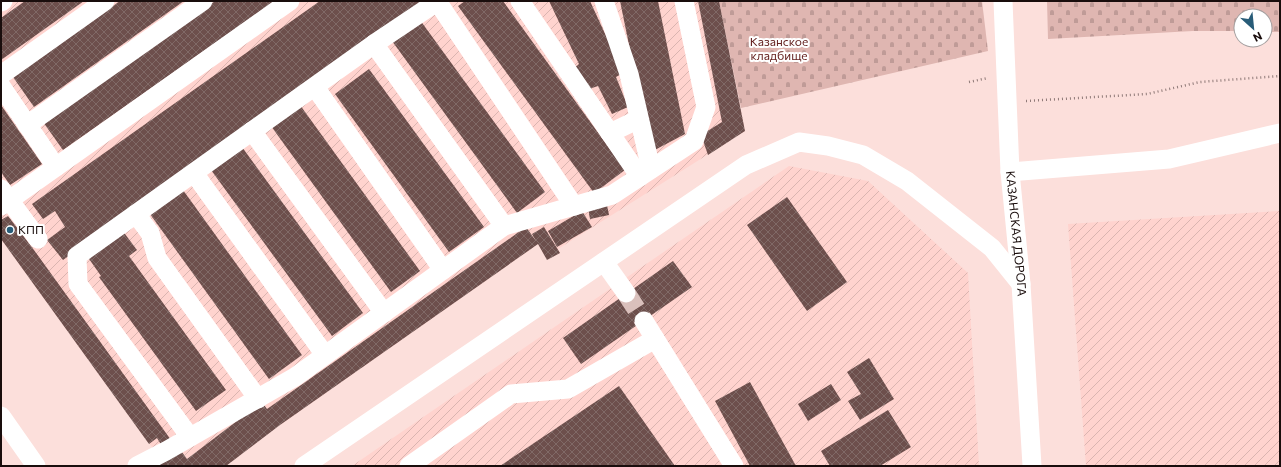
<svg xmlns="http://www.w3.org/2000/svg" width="1281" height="467" viewBox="0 0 1281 467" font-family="Commissioner,sans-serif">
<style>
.industrial{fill:url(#industrial-furrows)}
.cemetery{fill:url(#cemetery-stones)}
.building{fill:url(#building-cross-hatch)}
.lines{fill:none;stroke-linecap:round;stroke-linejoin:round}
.minor-tunnel{stroke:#dac0bc;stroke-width:19;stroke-dasharray:19 10;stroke-linecap:butt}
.path{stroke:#8e7977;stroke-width:2.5;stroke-dasharray:1 3;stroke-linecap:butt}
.minor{stroke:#fff;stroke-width:19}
.poi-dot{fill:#285c78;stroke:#fff;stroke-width:1.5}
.labels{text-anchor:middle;stroke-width:4;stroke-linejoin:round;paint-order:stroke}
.park-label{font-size:12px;fill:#64211f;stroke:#fff}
.poi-label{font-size:12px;fill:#190d0c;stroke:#fff;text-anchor:start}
.street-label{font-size:12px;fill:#190d0c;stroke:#fff}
</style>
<defs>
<pattern id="industrial-furrows" width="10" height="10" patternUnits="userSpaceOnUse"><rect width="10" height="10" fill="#ffd3ce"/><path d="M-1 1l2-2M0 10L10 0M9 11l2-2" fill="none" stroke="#dab4b0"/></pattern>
<pattern id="cemetery-stones" width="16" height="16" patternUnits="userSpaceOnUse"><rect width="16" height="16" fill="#dfb6b1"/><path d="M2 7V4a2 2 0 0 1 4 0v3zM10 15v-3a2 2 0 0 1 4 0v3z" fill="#bf9b97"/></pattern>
<pattern id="building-cross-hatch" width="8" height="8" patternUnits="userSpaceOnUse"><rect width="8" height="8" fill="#6d4f4c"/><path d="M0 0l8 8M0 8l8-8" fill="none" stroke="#806966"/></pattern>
</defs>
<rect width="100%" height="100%" fill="#fcdfdb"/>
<g class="industrial">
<polygon points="1,1 719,1 745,131 558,249 560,253 547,260 538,244 280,425 262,402 187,459 179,448 162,461 1,239"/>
<polygon points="789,166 868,181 968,273 979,466 352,466"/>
<polygon points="1280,211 1280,466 1086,466 1068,224"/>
</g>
<g class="cemetery">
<polygon points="719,1 982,1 988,51 741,108"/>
<polygon points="1047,1 1280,1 1280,32 1265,32 1265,16 1241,16 1241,31 1193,31 1048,39"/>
</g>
<g class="building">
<polygon points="25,1 84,1 1,60 1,18"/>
<polygon points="120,1 184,1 34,107 13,77"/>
<polygon points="215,1 275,1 63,150 43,122"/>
<polygon points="320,1 426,1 63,260 47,240 65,227 55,211 43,219 32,204"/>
<polygon points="465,1 503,1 625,170 594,193 458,6"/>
<polygon points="549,1 590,1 623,73 616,77 628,107 612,114 598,86 589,89 574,68 579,64"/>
<polygon points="620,1 658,1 685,134 651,152"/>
<polygon points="698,1 719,1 745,131 708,155 701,135 722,122"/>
<polygon points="420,20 545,192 517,213 392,41"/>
<polygon points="369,69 484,227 449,252 335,94"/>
<polygon points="1,105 42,164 10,185 1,172"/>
<polygon points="300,105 420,271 391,292 271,126"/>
<polygon points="242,147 363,313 332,336 211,170"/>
<polygon points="183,190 302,355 269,379 150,214"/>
<polygon points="787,197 847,282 807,311 747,225"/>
<polygon points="607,205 609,215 590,219 588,208"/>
<polygon points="582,211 592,227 557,247 548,231"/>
<polygon points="8,216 34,250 171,440 162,446 157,438 149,444 1,239 1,220"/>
<polygon points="526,227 536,241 532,234 544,227 560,253 547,260 538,244 280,425 226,466 156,466 179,448 187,459 262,402 267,409"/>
<polygon points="122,230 137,250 129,256 226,390 196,411 99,277 101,276 87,256"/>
<polygon points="673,261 692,287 581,364 563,338"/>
<polygon points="869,358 894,399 860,420 848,401 861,394 847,372"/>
<polygon points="750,382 796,466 750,466 715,401"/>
<polygon points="831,384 841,400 808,421 798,404"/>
<polygon points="619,386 675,466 500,466"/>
<polygon points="888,410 911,447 880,466 830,466 821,451"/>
</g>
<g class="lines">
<polyline class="minor-tunnel" points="626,293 644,321"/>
<g class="path">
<polyline points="969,82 988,78"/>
<polyline points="1026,101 1147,94 1200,82 1280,76"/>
</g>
<g class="minor">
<polyline points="437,1 574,206"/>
<polyline points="520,1 640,177"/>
<polyline points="604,1 629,74 651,169"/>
<path id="s1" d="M 1003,1 L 1010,172 L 1021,284 L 1032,466"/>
<polyline points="1,2 3,1"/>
<polyline points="374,44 504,226"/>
<polyline points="1,75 105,1"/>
<polyline points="1,86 56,167"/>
<polyline points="315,87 443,270"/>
<polyline points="27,125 203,1"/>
<polyline points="252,131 384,313"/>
<polyline points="610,133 639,119"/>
<polyline points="1010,172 1169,159 1280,133"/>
<polyline points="194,173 325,355"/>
<polyline points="1,189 38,239"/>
<polyline points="1,206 290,1"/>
<polyline points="136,214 150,233 157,258 258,399"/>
<polyline points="604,262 626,293"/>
<polyline points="644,321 734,466"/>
<polyline points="1,416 36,466"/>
<polyline points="190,437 78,284 77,256 374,44 438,1"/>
<polyline points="137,466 166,451 295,377 504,226 612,195 694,141 706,107 684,1"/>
<polyline points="304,466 746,165 799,142 828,146 863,155 907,181 992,248 1021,284"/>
<polyline points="409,466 511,394 568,389 655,339"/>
</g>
</g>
<circle class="poi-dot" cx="10" cy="230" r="4"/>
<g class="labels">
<g class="park-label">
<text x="779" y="46">Казанское<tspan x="779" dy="14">кладбище</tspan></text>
</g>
<g class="poi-label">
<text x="18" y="234">КПП</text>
</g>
<g class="street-label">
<text dy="4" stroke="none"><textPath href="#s1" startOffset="233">КАЗАНСКАЯ ДОРОГА</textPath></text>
</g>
</g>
<rect width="1281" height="467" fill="none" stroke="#190d0c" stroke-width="4"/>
<g transform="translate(1253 28) rotate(153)"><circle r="19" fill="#ffffff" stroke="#a39e9e"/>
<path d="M0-3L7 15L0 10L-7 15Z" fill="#285c78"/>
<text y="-6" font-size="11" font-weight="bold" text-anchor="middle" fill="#190d0c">N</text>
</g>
</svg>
